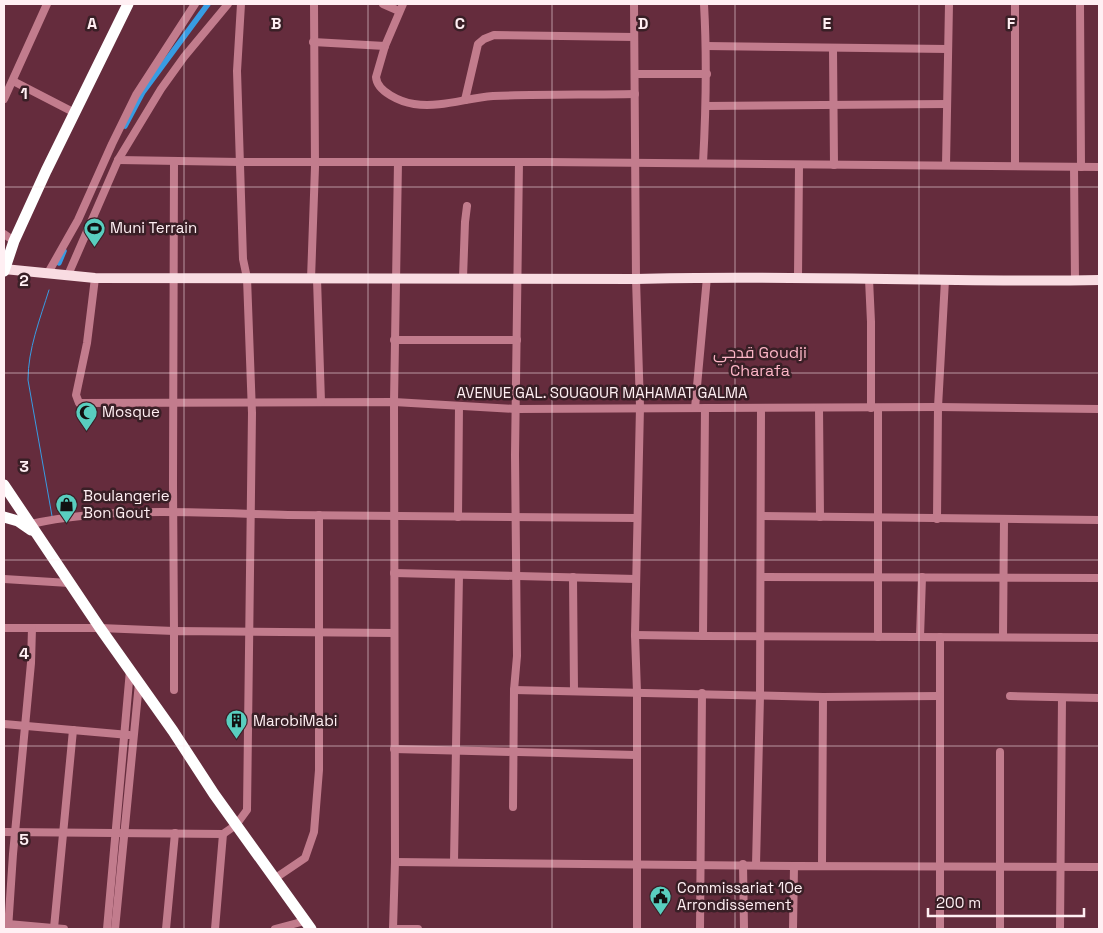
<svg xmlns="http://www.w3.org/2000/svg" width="1103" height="933" viewBox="0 0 1103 933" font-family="'Space Grotesk',Cairo,sans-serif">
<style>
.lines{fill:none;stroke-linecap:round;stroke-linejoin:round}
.stream{stroke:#389ce3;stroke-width:1}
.canal{stroke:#389ce3;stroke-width:5.5}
.minor{stroke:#c27c8d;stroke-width:8}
.major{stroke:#f9dce2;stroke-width:10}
.highway{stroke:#fff;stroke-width:11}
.grid{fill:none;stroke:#ffeff3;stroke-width:1;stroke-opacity:0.55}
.labels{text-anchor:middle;stroke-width:5;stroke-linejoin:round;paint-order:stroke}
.poi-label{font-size:15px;fill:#ffeff3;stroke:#391f26;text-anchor:start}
.street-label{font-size:15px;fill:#ffeff3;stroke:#391f26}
.neighbourhood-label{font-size:16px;fill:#fcb5c6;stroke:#391f26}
.grid-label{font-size:16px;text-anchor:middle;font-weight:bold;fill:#ffeff3;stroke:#391f26;stroke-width:5;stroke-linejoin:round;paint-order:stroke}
</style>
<rect width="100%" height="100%" fill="#652c3d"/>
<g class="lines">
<path class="stream" d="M 49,290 C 40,319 28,349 28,380 L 52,516"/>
<g class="canal">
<polyline points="125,126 143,92 208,4"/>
<polyline points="59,263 64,251"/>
</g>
<g class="minor">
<polyline points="383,4 399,11"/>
<path d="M 403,4 L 385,46 L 376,77 C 377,92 401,102 414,104 C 441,108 466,98 493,96 C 540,94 588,95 635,94"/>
<polyline points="634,4 636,279 640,407 635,635 637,692 637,929"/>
<polyline points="1080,4 1081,167"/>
<polyline points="313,42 385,46"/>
<polyline points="706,46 948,49"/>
<polyline points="833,49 834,165"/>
<polyline points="635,74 707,74"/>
<polyline points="13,81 75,113"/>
<polyline points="4,99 47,4"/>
<polyline points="465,100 478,44 484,39 494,35 634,37"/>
<polyline points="706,106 947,104"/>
<polyline points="118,160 240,162 547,162 1099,167"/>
<path d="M 703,163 C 706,110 707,57 704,4"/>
<polyline points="946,165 949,4"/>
<polyline points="1015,165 1015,4"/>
<polyline points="1074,167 1075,281"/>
<polyline points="4,234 14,241"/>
<polyline points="48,273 78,220 112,144 136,95 195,4"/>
<polyline points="68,275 118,160 161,89 184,57 228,4"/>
<polyline points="798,277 799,166"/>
<polyline points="95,278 87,343 76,395 79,403 394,402 516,409 938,407 1099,409"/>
<polyline points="463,278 465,222 467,206"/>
<polyline points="311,279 315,167 314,4"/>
<polyline points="317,279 321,402"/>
<polyline points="869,279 871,322 871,408"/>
<polyline points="394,340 517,340"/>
<polyline points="695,408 707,277"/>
<polyline points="819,408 820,517"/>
<polyline points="878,408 878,637"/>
<polyline points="761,516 1099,520"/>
<polyline points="458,517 459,406"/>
<polyline points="937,519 938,407 945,280"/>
<path d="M 31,524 C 115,506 203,513 288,515 C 404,516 520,517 636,518"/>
<polyline points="394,573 636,579"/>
<polyline points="573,577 574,691"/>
<polyline points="761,577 1099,578"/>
<polyline points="4,579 69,583"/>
<polyline points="4,628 100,628 174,631 173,484 174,161"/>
<polyline points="635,635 703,636 705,408"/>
<polyline points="703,636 1099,638"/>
<polyline points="920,637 922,577"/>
<polyline points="940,637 940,929"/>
<polyline points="1003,637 1004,520"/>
<polyline points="174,690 174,631 394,633"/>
<polyline points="514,690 823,697 939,696"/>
<polyline points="1010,696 1099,698"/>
<polyline points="4,724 129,735"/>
<polyline points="394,749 636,755"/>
<polyline points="513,807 514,690 517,656 515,455 519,162"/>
<polyline points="4,832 223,834 236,825 247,810 252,413 247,278 243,259 237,71 241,4"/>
<polyline points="395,862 794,866"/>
<polyline points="454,862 459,575"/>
<polyline points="743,864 744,929"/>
<polyline points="756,865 760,696 761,408"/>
<polyline points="822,865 823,697"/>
<polyline points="274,879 305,858 314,832 319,770 319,515"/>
<polyline points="8,924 64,929"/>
<polyline points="54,928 73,730"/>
<polyline points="8,929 13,854 31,663 32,628"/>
<polyline points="107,929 130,670"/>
<polyline points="115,929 139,683"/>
<polyline points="166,929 175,833"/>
<polyline points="215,929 223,834"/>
<polyline points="275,929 305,921"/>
<polyline points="393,929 395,862 394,402 398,162"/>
<polyline points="393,929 418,929"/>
<polyline points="700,929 702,693"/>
<polyline points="793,929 794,866 1099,867"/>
<polyline points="1000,929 1000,752"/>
<polyline points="1060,929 1062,698"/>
</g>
<path class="major" d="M 4,269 L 95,278 L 636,279 C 790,274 945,283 1099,280"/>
<g class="highway">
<polyline points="4,271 14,241 46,171 128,4"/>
<polyline points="4,485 100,628 173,731 214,794 311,929"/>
<polyline points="4,517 18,521 31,530"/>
</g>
</g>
<path class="grid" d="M 184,4 L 184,929M 368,4 L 368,929M 552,4 L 552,929M 735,4 L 735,929M 919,4 L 919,929M 4,187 L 1099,187M 4,373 L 1099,373M 4,560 L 1099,560M 4,746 L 1099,746"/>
<defs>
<symbol id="stadium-pin" viewBox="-11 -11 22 30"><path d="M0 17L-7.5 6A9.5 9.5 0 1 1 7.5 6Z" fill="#59cebf" stroke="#391f26"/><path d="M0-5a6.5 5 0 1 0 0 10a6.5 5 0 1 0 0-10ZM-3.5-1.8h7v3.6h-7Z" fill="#111"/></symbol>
<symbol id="mosque-pin" viewBox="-11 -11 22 30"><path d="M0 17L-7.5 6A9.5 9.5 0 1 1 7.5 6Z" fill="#59cebf" stroke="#391f26"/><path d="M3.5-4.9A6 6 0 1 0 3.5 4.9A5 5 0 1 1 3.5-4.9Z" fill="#111"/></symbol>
<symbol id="shop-pin" viewBox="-11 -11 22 30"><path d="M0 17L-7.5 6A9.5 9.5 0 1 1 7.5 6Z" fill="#59cebf" stroke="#391f26"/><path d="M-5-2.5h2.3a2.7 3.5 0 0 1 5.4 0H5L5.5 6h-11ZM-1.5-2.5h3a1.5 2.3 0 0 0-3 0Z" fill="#111"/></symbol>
<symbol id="building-pin" viewBox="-11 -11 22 30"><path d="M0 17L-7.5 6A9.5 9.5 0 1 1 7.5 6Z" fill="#59cebf" stroke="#391f26"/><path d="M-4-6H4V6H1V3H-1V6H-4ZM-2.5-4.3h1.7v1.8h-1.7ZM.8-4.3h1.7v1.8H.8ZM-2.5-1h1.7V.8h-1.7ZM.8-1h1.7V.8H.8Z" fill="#111"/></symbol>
<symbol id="civic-pin" viewBox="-11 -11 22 30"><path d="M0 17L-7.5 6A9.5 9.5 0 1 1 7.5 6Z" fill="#59cebf" stroke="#391f26"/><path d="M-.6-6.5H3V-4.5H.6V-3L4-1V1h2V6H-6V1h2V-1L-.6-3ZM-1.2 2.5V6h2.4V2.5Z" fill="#111"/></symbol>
</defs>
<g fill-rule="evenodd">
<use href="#stadium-pin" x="82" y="216" width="25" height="34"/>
<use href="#mosque-pin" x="74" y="400" width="25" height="34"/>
<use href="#shop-pin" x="54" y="492" width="25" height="34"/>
<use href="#building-pin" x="224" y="708" width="25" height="34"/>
<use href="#civic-pin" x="648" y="884" width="25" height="34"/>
</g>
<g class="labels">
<g class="poi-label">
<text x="110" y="233">Muni Terrain</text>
<text x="102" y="417">Mosque</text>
<text x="83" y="501">Boulangerie<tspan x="83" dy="17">Bon Gout</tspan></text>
<text x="253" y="726">MarobiMabi</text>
<text x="677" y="893">Commissariat 10e<tspan x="677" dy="17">Arrondissement</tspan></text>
</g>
<g class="street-label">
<text x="602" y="398">AVENUE GAL. SOUGOUR MAHAMAT GALMA</text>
</g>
<g class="neighbourhood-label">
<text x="760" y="358">قدجي Goudji<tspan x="760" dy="18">Charafa</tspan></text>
</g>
</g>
<g class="grid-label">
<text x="92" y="29">A</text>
<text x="276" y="29">B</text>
<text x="460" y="29">C</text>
<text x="643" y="29">D</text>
<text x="827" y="29">E</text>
<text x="1011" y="29">F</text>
<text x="24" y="99">1</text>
<text x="24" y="286">2</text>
<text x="24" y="472">3</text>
<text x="24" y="659">4</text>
<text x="24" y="845">5</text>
</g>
<rect width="1103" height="933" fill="none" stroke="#ffeff3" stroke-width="10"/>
<path d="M928 908v8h156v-8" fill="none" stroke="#ffeff3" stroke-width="2.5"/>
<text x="936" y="908" font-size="15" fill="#ffeff3" stroke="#391f26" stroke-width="4" paint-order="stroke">200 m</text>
</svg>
